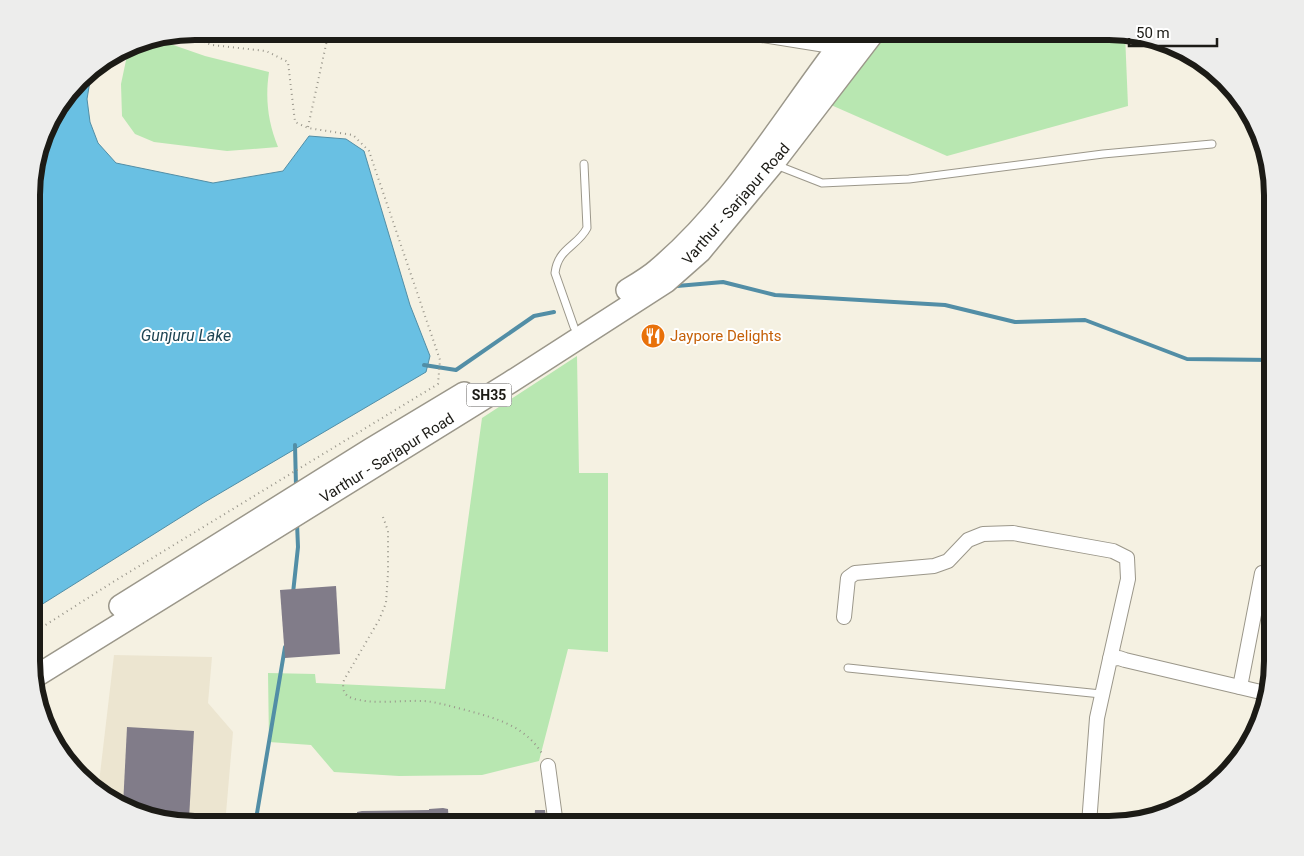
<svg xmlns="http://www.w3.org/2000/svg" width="1304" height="856" viewBox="0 0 1304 856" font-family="Roboto,sans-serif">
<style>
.built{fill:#ece5d0}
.green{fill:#b8e7b1}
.water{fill:#69c0e3;stroke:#528ea6}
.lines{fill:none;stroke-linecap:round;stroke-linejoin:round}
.stream{stroke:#528ea6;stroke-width:4}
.building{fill:#817c89}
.lane-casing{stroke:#9b978a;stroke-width:9}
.street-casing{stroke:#9b978a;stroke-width:16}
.primary-casing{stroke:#9b978a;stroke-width:24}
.path{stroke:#99968b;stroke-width:2;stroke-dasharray:1 4;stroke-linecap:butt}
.lane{stroke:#fff;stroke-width:7}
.street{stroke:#fff;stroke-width:14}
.primary{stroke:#fff;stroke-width:21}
.labels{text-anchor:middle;stroke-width:4;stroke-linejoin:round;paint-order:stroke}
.shield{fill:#fff;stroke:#605f5c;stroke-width:1}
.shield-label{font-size:14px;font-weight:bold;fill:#1c1b16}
.street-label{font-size:15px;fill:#1c1b16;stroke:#fff}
.food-label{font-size:15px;fill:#c56008;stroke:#fff;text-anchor:start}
.water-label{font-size:16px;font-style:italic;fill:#1e4554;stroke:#fff}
.rim{fill:none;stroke:#1c1b16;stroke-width:6}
</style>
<rect width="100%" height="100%" fill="#f5f1e2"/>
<polygon class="built" points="114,655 212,657 208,703 233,732 225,825 195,825 143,816 104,797 98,791"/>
<g class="green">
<polygon points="259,31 317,31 315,39"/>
<polygon points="890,31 1109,31 1125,34 1128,106 947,156 831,105"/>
<path d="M 156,39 L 205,56 L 269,72 C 265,99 268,122 278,147 L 227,151 L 154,142 L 135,134 L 122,116 L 121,84 L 129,46 L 133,44 Z"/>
<polygon points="577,356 579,473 608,473 608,652 568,649 539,761 482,775 399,776 334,772 311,745 269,742 268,673 315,674 316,683 445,689 482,418"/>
</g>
<polygon class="water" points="92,69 87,99 90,122 98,143 116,163 213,183 283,171 309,136 346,139 364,151 410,305 430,356 426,372 205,502 33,610 33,174 48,122 87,72"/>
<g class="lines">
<g class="stream">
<polyline points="677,286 723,282 775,295 945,305 1015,322 1085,320 1187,359 1272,360"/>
<polyline points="424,365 456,370 534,316 554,312"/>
<polyline points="295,445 296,486"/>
<polyline points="293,593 298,547 297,523"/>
<polyline points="255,825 285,647"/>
</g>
</g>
<g class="building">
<polygon points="336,586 340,654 285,658 280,590"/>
<polygon points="127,727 194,731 189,819 143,816 123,806"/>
<polygon points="443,808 448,809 449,824 358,825 357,812 362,811 429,810 429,809"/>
<polygon points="535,810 545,810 547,825 534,825"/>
</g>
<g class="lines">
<defs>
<g id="lane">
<polyline points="776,165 822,183 909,179 1103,154 1212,144"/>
<path d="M 574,327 L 555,273 C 558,248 577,247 587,228 L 584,164"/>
<polyline points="848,668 1101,694"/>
</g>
<g id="street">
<polyline points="737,31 838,47"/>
<polyline points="844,617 848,578 855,573 934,566 948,561 968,540 983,534 1013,533 1113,551 1127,558 1128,579 1110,659"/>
<polyline points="1240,687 1262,573"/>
<polyline points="548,766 556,825"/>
<polyline points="1089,824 1097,718 1110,659 1119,658 1125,660 1265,693"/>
</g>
<g id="primary">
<path d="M 627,290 C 637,284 649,277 658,269 C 735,204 788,110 850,31"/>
<polyline points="120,606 371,449 464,393"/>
<polyline points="33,678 509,383 666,282 700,252 773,164 875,31"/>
</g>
</defs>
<use href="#lane" class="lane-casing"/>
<use href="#street" class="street-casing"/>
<use href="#primary" class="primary-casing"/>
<g class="path">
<polyline points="308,127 329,31"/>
<path d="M 383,517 L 388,531 L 388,573 L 386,603 L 379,620 L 344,680 C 342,688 343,695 352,698 C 371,705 403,700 424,701 C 437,702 449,706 462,709 C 494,718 524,724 543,755"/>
<polyline points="33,633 113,582 438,384 440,360 369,151 353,135 308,128 295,122 288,62 266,51 212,45 182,34"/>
</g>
<use href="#lane" class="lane"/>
<use href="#street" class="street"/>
<use href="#primary" class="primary"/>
</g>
<defs>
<symbol id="restaurant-disc" viewBox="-11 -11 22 22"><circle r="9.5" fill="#e8710a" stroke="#fff"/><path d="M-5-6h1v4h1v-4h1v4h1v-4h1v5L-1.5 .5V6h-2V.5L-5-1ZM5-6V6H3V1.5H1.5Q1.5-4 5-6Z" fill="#fff"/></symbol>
</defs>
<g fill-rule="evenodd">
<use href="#restaurant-disc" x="639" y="322" width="28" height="28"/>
</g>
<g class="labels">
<rect class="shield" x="466.5" y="383.5" width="45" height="23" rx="4"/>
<g class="shield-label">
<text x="489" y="400">SH35</text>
</g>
<g class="street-label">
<text transform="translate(736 204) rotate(-49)" y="5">Varthur - Sarjapur Road</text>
<text transform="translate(387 458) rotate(-32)" y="5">Varthur - Sarjapur Road</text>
</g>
<g class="food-label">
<text x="670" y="341">Jaypore Delights</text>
</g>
<g class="water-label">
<text x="186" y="341">Gunjuru Lake</text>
</g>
</g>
<path d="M0 0H1304V856H0ZM195 40H1109A155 155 0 0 1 1264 195V661A155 155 0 0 1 1109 816H195A155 155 0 0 1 40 661V195A155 155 0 0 1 195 40Z" fill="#ededec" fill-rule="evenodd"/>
<path class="rim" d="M195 40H1109A155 155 0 0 1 1264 195V661A155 155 0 0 1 1109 816H195A155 155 0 0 1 40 661V195A155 155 0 0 1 195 40Z"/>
<path d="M1129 38v8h88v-8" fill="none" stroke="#1c1b16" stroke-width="2.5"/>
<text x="1136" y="38" font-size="15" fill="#1c1b16" stroke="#ffffff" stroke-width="4" paint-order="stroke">50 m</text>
</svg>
